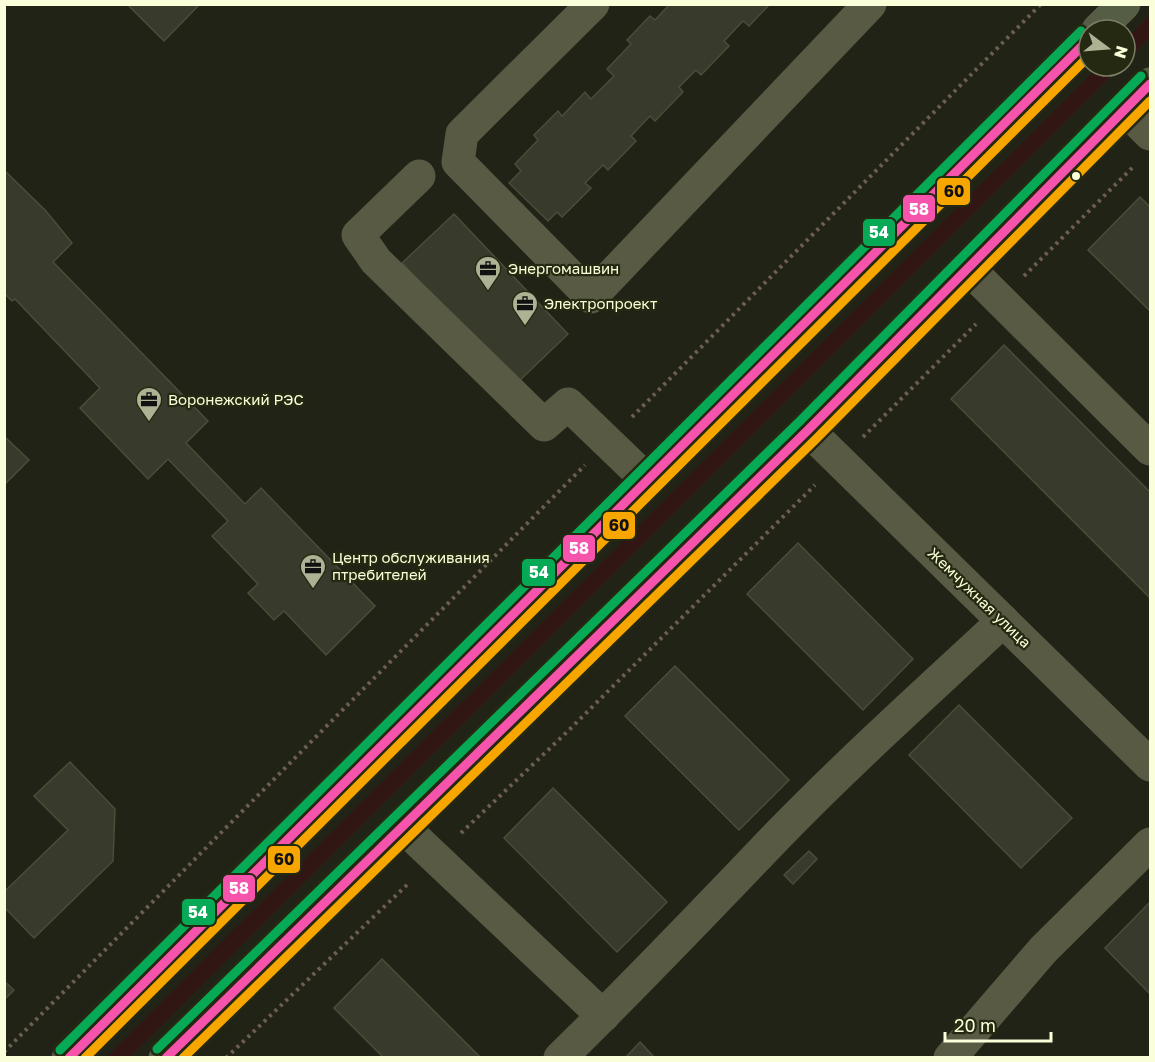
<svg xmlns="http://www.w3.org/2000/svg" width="1155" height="1062" viewBox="0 0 1155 1062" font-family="'Golos Text',sans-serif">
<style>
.green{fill:#311614}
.building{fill:#383a2c;stroke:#4a4d39;stroke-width:1.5}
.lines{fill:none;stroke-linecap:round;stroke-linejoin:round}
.path{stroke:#6d5e4f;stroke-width:4;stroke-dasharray:3 4.5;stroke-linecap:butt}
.minor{stroke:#595a44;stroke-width:33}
.major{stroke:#555e45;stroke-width:33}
.bus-1-casing{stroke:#252911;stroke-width:14}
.bus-2-casing{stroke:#252911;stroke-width:14}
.bus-3-casing{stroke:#252911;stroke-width:14}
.bus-1{stroke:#f653ac;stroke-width:9}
.bus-2{stroke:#f7a600;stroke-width:9}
.bus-3{stroke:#06aa56;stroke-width:9}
.bus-dot{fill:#faffd9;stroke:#252911;stroke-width:2}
.labels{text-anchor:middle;stroke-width:4.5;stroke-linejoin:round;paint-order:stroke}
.poi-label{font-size:15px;fill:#faffd9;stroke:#252911;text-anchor:start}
.street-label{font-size:15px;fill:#faffd9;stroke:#252911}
.line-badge{stroke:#252911;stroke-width:2}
.badge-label{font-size:16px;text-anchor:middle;font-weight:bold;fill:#fff}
.pale-badge-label{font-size:16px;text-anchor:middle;font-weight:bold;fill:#111}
</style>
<rect width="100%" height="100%" fill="#222317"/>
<g class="green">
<polygon points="1150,15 1150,37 1125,62 1125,40"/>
<polygon points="1099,66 1121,66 130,1057 107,1057"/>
</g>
<g class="building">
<polygon points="127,4 200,4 164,41"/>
<polygon points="670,4 770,4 749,26 743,21 724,41 729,46 701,75 696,70 679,87 683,92 655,121 650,116 631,136 636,141 608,170 603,165 585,183 591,188 562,217 557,212 548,221 509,183 521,171 515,164 538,140 534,135 558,111 562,116 585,92 591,99 614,76 607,69 631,44 627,40 650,16 655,20"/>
<polygon points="4,170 46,211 72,243 53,262 208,421 186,443 245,504 261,488 375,606 326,655 284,611 274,620 248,593 258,584 212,536 228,521 168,459 148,479 80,408 100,388 15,299 12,301 4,293"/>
<polygon points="1140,197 1150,207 1150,311 1088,250"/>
<polygon points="454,214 568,334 517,383 402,263"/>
<polygon points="1004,345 1150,492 1150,598 951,399"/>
<polygon points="4,436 29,460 4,485"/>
<polygon points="798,543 913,659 863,710 747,594"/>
<polygon points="675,666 789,780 739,830 625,716"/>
<polygon points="959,705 1072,818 1021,868 909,755"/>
<polygon points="70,762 115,809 113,861 34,938 4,907 4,892 68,830 34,796"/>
<polygon points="553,788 667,902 617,952 504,838"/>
<polygon points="809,851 817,859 793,884 784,875"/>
<polygon points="1150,902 1150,994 1105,948"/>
<polygon points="382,959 481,1058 384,1058 334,1008"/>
<polygon points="4,981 14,990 4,1000"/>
<polygon points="640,1042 655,1058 625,1058"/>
</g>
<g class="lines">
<g class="path">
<polyline points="1024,276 1135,165"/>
<polyline points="632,417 1041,4"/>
<polyline points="863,437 976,324"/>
<polyline points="461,833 568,731 815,485"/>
<polyline points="4,1052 585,465"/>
<polyline points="226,1058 410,882"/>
</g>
<g class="minor">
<polyline points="593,4 462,134 458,162 591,297 870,4"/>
<polyline points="1125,109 1150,134"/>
<polyline points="419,176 358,235 376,261 544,425 568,404 647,480"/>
<polyline points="968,268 1150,449"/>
<polyline points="808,430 1150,765"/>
<polyline points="402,826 603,1016"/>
<path d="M 560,1058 C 635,985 707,909 779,834 C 851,760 928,691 1003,621"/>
<polyline points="950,1058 1043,950 1150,844"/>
</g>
<g class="major">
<polyline points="1098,30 1124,4"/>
<polyline points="68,1058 1089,39"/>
<polyline points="165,1058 808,430 1150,84"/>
</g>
<defs>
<g id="bus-1">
<polyline points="69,1058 1089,39"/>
<polyline points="166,1058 808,430 1150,84"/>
</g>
<g id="bus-2">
<polyline points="85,1058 1089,56"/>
<polyline points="183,1058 816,439 1150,101"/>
</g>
<g id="bus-3">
<polyline points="157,1049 800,421 1141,76"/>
<polyline points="60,1050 1081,31"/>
</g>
</defs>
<use href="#bus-1" class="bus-1-casing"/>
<use href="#bus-2" class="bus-2-casing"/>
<use href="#bus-3" class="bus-3-casing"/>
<use href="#bus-1" class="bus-1"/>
<use href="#bus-2" class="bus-2"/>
<use href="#bus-3" class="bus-3"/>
</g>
<defs>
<symbol id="office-pin" viewBox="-11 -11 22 30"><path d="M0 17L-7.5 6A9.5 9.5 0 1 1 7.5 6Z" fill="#aeb295" stroke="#252911"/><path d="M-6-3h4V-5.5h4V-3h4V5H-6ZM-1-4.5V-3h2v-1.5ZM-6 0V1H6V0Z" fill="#111"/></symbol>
</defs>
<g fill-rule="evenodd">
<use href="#office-pin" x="473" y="254" width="30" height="40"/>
<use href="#office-pin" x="510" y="289" width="30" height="40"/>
<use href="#office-pin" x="134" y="385" width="30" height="40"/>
<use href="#office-pin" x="298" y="552" width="30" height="40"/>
</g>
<circle class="bus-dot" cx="1076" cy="176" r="5"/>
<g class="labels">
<g class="poi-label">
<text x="508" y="274">Энергомашвин</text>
<text x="544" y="309">Электропроект</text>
<text x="168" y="405">Воронежский РЭС</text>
<text x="332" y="563">Центр обслуживания<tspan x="332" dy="17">птребителей</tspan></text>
</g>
<g class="street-label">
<text transform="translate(979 598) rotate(44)" y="5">Жемчужная улица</text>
</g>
</g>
<g class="line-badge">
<rect x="936" y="177" width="35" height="29" rx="6" fill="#f7a600"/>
<rect x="902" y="194" width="34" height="29" rx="6" fill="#f653ac"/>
<rect x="862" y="218" width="34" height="29" rx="6" fill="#06aa56"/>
<rect x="602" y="511" width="34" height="29" rx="6" fill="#f7a600"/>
<rect x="562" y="534" width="34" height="29" rx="6" fill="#f653ac"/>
<rect x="521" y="558" width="35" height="29" rx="6" fill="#06aa56"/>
<rect x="267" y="845" width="34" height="29" rx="6" fill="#f7a600"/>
<rect x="222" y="874" width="34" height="29" rx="6" fill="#f653ac"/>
<rect x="181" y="898" width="35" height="28" rx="6" fill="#06aa56"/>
</g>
<g class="badge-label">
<text x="919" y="215">58</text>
<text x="879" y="238">54</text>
<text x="579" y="554">58</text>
<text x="539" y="578">54</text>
<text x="239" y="894">58</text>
<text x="198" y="918">54</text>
</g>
<g class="pale-badge-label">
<text x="954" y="197">60</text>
<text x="619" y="531">60</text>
<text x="284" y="865">60</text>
</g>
<rect width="1155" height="1062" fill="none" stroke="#faffd9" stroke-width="12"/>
<g transform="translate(1107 48) rotate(106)"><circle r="28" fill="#252911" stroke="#7a7f61" stroke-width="1.5"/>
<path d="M0-4.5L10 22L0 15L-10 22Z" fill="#aeb295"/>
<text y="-9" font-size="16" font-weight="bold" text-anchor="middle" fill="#faffd9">N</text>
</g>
<path d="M945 1032v9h106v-9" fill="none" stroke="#faffd9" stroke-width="3"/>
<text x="954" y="1032" font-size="18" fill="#faffd9" stroke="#252911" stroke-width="4.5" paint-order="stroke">20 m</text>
</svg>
